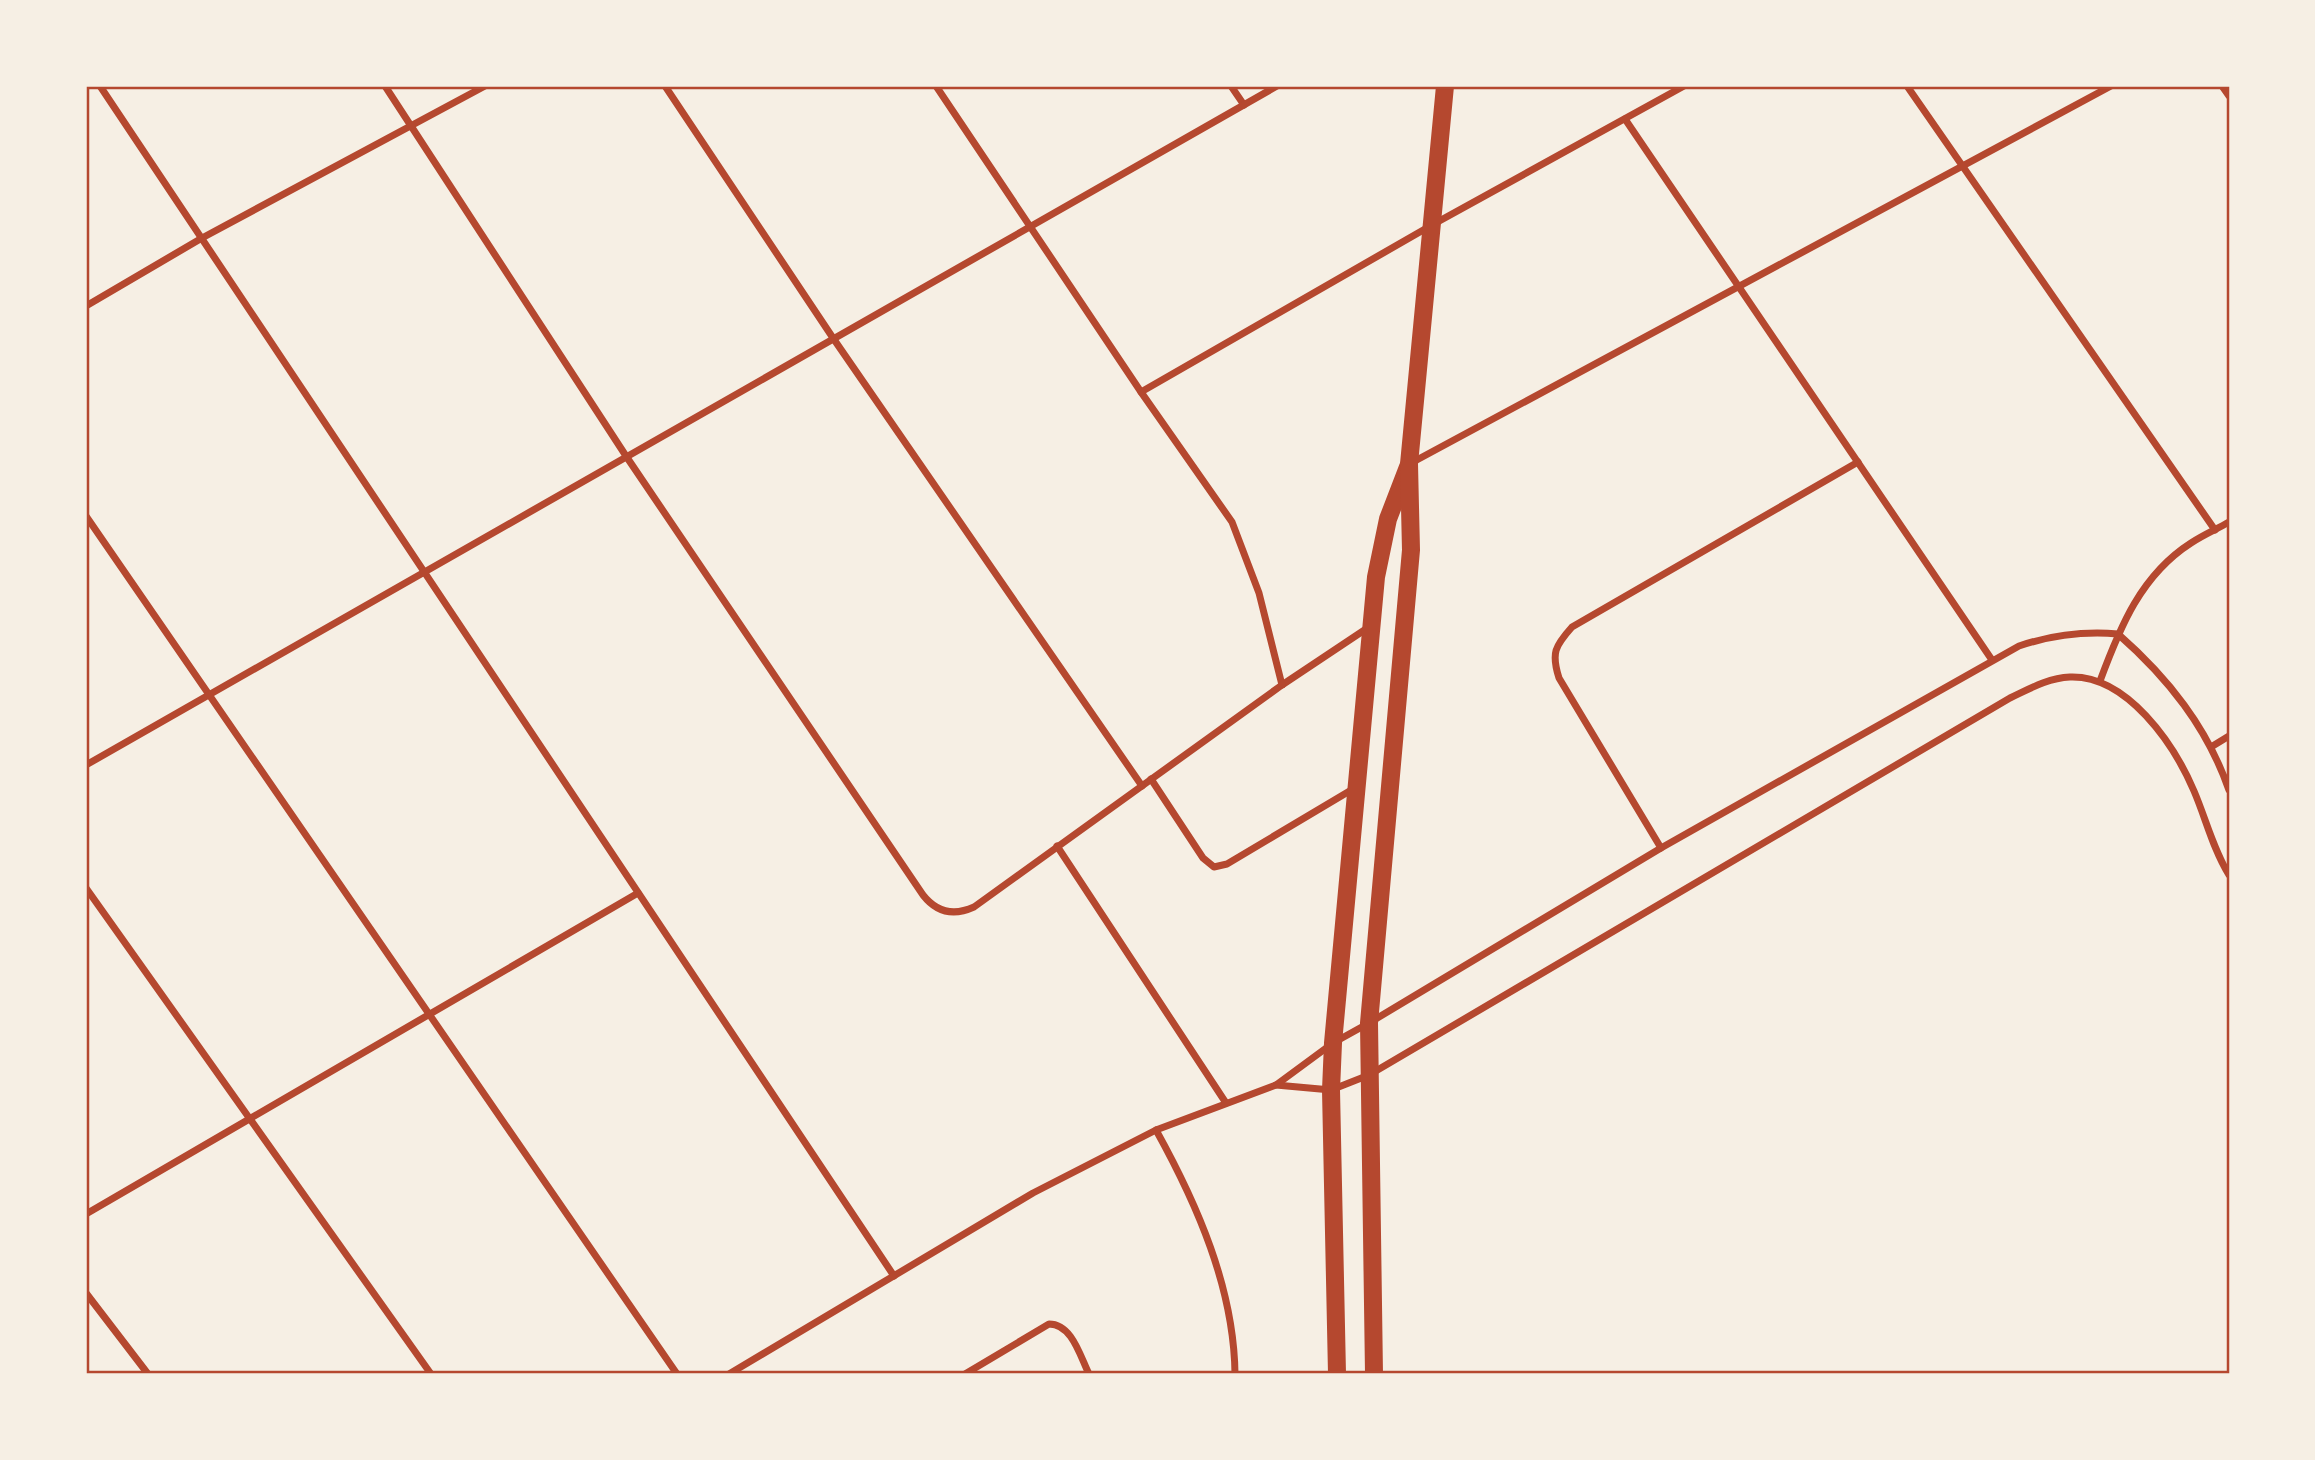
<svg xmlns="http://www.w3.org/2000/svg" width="2315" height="1460" viewBox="0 0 2315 1460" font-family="Arial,sans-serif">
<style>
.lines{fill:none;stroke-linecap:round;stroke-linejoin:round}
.minor{stroke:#b5482f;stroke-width:7}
.primary{stroke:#b5482f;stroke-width:18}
.neatline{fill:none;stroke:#b5482f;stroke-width:2.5}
</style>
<rect width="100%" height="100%" fill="#f6efe4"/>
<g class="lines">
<g class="minor">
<polyline points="100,86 894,1276"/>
<path d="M 385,86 L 626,456 L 923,895 C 937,913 954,916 974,907 L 1282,685 L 1369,627"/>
<polyline points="665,86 833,338 1142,786"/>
<polyline points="936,86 1141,392 1232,522 1259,593 1282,685"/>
<polyline points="1231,86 1244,105"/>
<polyline points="1907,86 2215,530"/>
<polyline points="2222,86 2229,96"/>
<polyline points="1625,119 1992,660"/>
<polyline points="86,306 202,238 485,86"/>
<polyline points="1141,392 1432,225 1684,86"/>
<polyline points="1413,462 2111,86"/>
<polyline points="86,516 677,1374"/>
<path d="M 2100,681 C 2120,627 2141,575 2191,543 C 2203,535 2217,529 2229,522"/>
<polyline points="2211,747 2229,736"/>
<polyline points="86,765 1277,86"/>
<polyline points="1151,779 1203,858 1214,867 1227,864 1353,789"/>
<polyline points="1057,846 1226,1103"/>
<path d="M 1661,848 L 1559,678 C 1551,653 1555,646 1572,627 L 1858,462"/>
<polyline points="86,888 431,1374"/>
<path d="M 1276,1085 L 1331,1090 L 1369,1075 L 2010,698 C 2029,689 2048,678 2070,677 C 2127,675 2174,744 2194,791 C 2206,819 2213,849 2229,875"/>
<path d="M 1156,1130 C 1197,1204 1234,1288 1235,1374"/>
<polyline points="86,1214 638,893"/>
<polyline points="86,1293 148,1374"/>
<path d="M 729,1374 L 1033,1193 L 1156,1130 L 1276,1085 L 1333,1043 L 1369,1023 L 1661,848 L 2019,646 C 2052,635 2083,631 2118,634 C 2168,678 2207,727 2229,790"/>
<path d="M 965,1374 L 1049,1324 C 1072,1324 1080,1356 1089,1374"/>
</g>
<g class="primary">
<polyline points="1337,1374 1331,1090 1333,1043 1376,577 1388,519 1408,467"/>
<polyline points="1374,1374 1369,1023 1411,550 1409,464 1445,86"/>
</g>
</g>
<rect width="2315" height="1460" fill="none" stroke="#f6efe4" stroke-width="175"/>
<rect x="88" y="88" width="2140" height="1284" class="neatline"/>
</svg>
